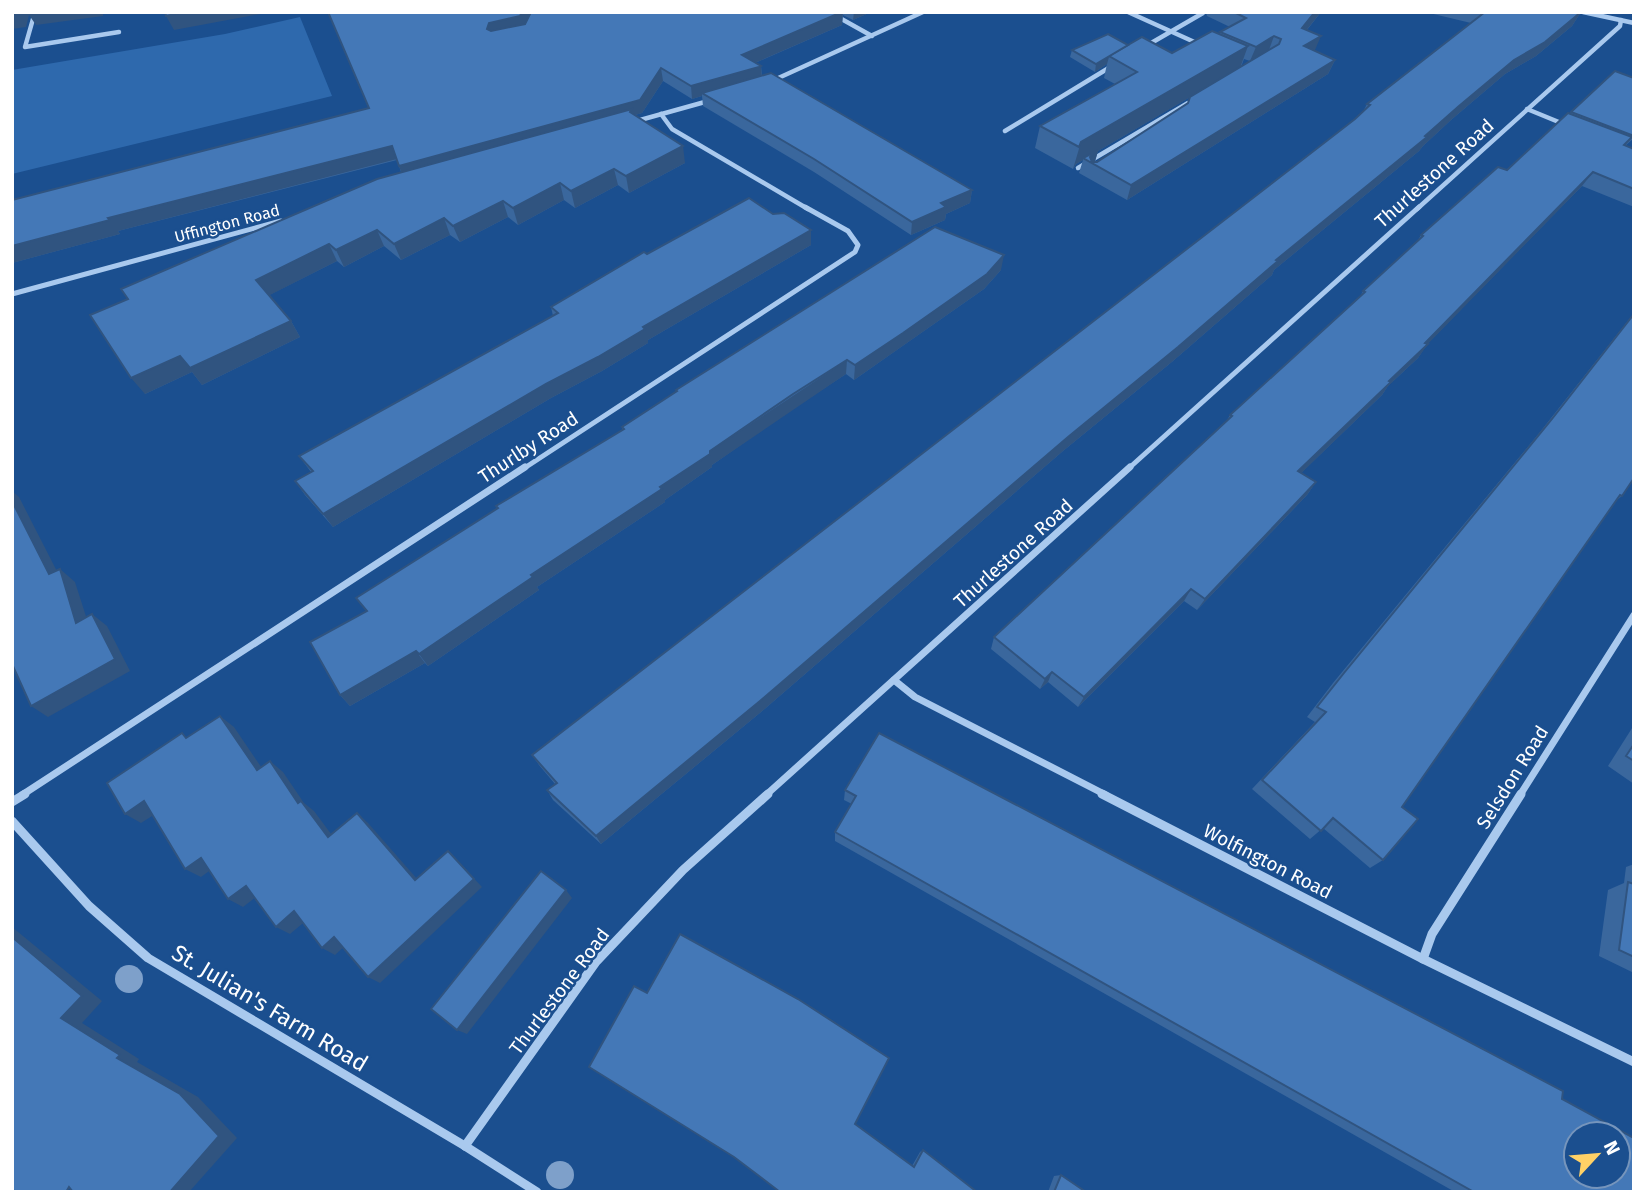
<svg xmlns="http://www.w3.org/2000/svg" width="1646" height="1204" viewBox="0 0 1646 1204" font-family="'Fira Sans',sans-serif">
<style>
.green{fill:#2e69ad}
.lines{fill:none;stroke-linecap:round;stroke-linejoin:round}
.minor-far3{stroke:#a9c9ee;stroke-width:4.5}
.minor-far2{stroke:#a9c9ee;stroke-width:5}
.minor-far1{stroke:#a9c9ee;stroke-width:7}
.minor{stroke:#a9c9ee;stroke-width:9}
.tree{fill:#7ea0ca}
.wall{fill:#3a679d;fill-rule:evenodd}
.shaded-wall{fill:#305480}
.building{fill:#4478b7;stroke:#305480;stroke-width:2;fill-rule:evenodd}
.labels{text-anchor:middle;stroke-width:5;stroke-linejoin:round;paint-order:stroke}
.far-street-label{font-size:16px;fill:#fff;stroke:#1b4f8f}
.street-label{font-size:19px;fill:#fff;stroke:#1b4f8f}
.near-street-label{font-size:23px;fill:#fff;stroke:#1b4f8f}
</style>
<rect width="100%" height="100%" fill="#1b4f8f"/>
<polygon class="green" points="300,17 332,96 12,174 12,70 225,34"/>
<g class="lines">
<g class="minor-far3">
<polyline points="35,12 25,47 119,32"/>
<polyline points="829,12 872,36"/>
<polyline points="1128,12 1201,45"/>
<polyline points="1583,12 1634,23"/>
<polyline points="1146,46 1203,13"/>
<polyline points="774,80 923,12"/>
<polyline points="1527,109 1566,125"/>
<polyline points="661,114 672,129 808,209"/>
<polyline points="633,122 712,100"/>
<polyline points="1005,131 1112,66"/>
<polyline points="1078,168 1188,103"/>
<polyline points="1417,209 1620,26 1621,20"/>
</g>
<g class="minor-far2">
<polyline points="12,294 281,221"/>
<polyline points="523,469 855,252 858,245 848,231 805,207"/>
<polyline points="1128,469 1419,207"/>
</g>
<g class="minor-far1">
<polyline points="894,680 915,697 1106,795"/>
<polyline points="22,795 525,467"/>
<polyline points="766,795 1130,467"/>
<polyline points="1520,795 1634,615"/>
</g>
<g class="minor">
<polyline points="1102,794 1423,959 1634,1062"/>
<polyline points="12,802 25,794"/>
<polyline points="12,821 89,906 148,958 465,1146 537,1192"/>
<polyline points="1423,959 1432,934 1521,794"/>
<polyline points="465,1146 596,962 683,870 768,794"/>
</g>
</g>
<g class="tree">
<circle cx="129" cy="979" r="14"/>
<circle cx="560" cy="1175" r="14"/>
</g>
<g class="wall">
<polygon points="328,12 871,12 853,20 843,15 842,25 755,63 761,66 762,75 972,190 970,203 946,214 945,220 911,235 814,172 703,106 702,96 692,99 663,81 642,113 635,115 685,163 629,193 618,185 575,208 564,200 518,225 508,217 460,242 450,235 401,260 384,246 344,267 337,261 269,295 291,321 300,337 202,385 192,372 145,394 128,299 401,172 397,160 118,231 120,234 12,263 369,108"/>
<path d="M 1206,12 L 1321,12 L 1307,30 L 1315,50 L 1314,51 L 1335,60 L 1328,74 L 1127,200 L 1079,173 L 1083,160 L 1076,164 L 1073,169 L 1035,148 L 1040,126 L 1115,84 L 1104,78 L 1107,64 L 1095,72 L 1070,57 L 1072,50 L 1128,45 L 1172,53 L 1220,34 L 1220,32 L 1230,27 L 1207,16 ZM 1244,59 L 1250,61 L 1241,67 ZM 1190,97 L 1188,103 L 1097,162 L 1095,162 L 1098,151 Z"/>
<polygon points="1425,12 1581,12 1572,26 1536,56 1505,74 1451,120 1423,146 1419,151 1274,270 1272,275 1173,361 1063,451 761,712 601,844 553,800 547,790 555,784 539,765 532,755 1355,119 1363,112 1367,104 1471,23"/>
<polygon points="1634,78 1634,138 1625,146 1634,149 1634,207 1582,186 1427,344 1418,358 1388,386 1382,395 1301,473 1316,482 1307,495 1197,610 1184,601 1078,707 1048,682 1040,689 991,649 994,637 1226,422 1230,415 1360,297 1363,291 1417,242 1421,235 1507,170 1571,112"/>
<polygon points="773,214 811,230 811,245 648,340 648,343 602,371 551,398 333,527 305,495 295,481 311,472 299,456 553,316 551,307 647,254"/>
<polygon points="1001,270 984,289 901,347 854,380 846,374 794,408 712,465 712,467 665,500 665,502 537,587 539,590 428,666 425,663 350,706 340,695 367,611 497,508 496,506 622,430 622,427 676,392 676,390"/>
<polygon points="1634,313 1634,478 1622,496 1614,502 1402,807 1383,860 1370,868 1323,828 1310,839 1252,789 1315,722 1307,717 1333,683 1540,432"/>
<polygon points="1634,725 1634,784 1608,766"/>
<polygon points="845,790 1562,1099 1634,1192 1455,1192 835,841 835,832 852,804 844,800"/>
<polygon points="1634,864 1634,973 1599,956 1608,890 1624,883 1626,867"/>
<polygon points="855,1124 912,1166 920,1152 923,1150 977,1192 780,1192"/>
<polygon points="1061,1175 1086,1192 1048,1192 1054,1176"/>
</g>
<g class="shaded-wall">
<polygon points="103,12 103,16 36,25 29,15 26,27 12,29 12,13"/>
<polygon points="184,12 266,12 266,13 174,30 166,16"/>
<polygon points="522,12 533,12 523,29 492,36 487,29 489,23"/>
<polygon points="843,12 842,25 743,68 742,55"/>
<polygon points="854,12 871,12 853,20"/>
<polygon points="1315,12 1321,12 1297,42 1302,28"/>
<polygon points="1581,12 1572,26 1536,56 1505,74 1451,120 1423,146 1419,151 1274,270 1272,275 1173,361 1063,451 761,712 601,844 596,836 1276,260 1425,136 1459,106 1514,60"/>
<polygon points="1274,36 1269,50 1250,61 1256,47"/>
<polygon points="1321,36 1315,50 1298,60 1304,46"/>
<polygon points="1248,46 1240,68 1098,151 1094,164 1090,157 1083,158 1083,160 1076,164 1073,169 1081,142"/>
<polygon points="1109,57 1107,64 1095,72 1096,64"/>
<polygon points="1335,60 1328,74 1127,200 1131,185"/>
<polygon points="761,66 762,79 702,93 702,96 692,99 691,86"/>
<polygon points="661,68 663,81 642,113 404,180 399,166"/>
<polygon points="392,146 397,159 118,231 120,234 12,263 12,246 108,218"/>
<polygon points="683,146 685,163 629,193 626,176"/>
<polygon points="614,169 618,185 575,208 571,191"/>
<polygon points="1593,172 1582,186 1420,352 1428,344 1418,358 1388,386 1382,395 1290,484 1298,471"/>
<polygon points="560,183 564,200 518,225 513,208"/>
<polygon points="972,190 970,203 946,214 945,220 911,235 912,222 941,203"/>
<polygon points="503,201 508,217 460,242 453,226"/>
<polygon points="444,218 450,235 401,260 394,244"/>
<polygon points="377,230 384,246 344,267 336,250"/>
<polygon points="811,230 811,245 648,340 648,343 602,371 551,398 333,527 323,514 643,327"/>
<polygon points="329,244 337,261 266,297 256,280"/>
<polygon points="1004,255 1001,270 984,289 854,380 855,365"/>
<polygon points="291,321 300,337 202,385 192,372 145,394 131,378 180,356"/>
<polygon points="847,360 846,374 712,465 712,467 665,500 665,502 537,587 539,590 428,666 419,654 531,575 660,487 710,451"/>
<polygon points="1316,482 1307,495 1197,610 1205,599"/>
<polygon points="12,491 19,497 65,587 49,574 12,501"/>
<polygon points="60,569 75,582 92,635 76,623"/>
<polygon points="1191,589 1184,601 1078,707 1084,697"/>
<polygon points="92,614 107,626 130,671 48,717 31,706"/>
<polygon points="416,651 425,663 350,706 340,695"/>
<polygon points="1052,672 1048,682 1040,689 1045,679"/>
<polygon points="220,716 234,727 270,780 257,770"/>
<polygon points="270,761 283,772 304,803 314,811 340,846 328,837 298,803"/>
<polygon points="144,801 160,811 141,823 125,814"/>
<polygon points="357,813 368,823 425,888 415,880"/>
<polygon points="448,851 482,887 380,983 368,977"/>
<polygon points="201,858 216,866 201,877 185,869"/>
<polygon points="246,886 260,894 243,907 228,899"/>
<polygon points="566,890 572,898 467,1034 457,1030"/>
<polygon points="294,911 308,919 290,934 276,927"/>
<polygon points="12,927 102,1001 82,1023 139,1059 137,1062 198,1097 237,1138 189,1192 170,1192 117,1058 61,1018 12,937"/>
<polygon points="334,937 347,944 335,955 322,948"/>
</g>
<g class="building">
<polygon points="165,12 184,12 166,16"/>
<polygon points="328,12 522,12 520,16 489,23 487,29 491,31 525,24 531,12 842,12 742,55 761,66 759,67 691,86 661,68 640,100 399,166 392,146 108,218 110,220 12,246 12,200 369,108"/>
<polygon points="1234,12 1315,12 1302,28 1321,36 1304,46 1335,60 1131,185 1083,158 1098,150 1090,157 1092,162 1097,162 1188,103 1190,97 1279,44 1281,39 1274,36 1256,47 1220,32 1246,18"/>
<polygon points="1485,12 1581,12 1545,42 1514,60 1459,106 1425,136 1427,137 1276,260 1278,261 1178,347 1068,437 760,701 596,836 547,790 557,783 532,755 1355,119 1370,105 1367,104"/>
<polygon points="1212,31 1248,46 1081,142 1079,147 1040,126 1137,72 1109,56 1142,37 1172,53"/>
<polygon points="1108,34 1128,45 1096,64 1072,50"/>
<polygon points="1615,71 1634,78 1634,136 1571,112"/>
<polygon points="771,73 972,190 941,203 946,207 912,222 814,159 702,93"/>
<polygon points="632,109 630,112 683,146 626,176 614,169 571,191 560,183 513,208 503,201 453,226 444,218 394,244 377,230 336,250 329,244 256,280 291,321 190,368 180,356 131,378 90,315 128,299 121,289 377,179"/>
<polygon points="1568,113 1632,137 1624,145 1634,149 1634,189 1593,172 1425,343 1428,344 1389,381 1391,382 1298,471 1316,482 1205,599 1191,589 1084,697 1052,672 1045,679 994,637 1232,416 1230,415 1365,292 1363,291 1423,236 1421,235 1498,167 1507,170"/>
<polygon points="749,198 773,214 784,213 811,230 643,327 645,329 598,357 546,384 323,514 295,481 313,471 299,456 558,313 551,307 644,252 647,254"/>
<polygon points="935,227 1004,255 987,274 903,333 855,365 847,360 793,394 710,451 710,454 660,487 662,489 531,575 533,577 419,654 416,651 340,695 310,642 367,611 356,598 498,508 496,506 624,429 622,427 677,391 676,390"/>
<polygon points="1634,314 1634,478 1622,496 1620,495 1402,807 1418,819 1383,860 1333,818 1321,831 1262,780 1326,712 1317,707 1344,673 1552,419"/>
<polygon points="12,501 49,574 60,569 76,623 92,614 115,659 31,706 12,664"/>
<polygon points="220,716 257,770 270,761 298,803 301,801 328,837 357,813 415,880 448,851 474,879 368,977 334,937 322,948 294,911 276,927 246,886 228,899 201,858 185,869 144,801 125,814 107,783 182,733 186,738"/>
<path d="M 879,733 L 1563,1091 L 1562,1099 L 1634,1138 L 1634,1192 L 1474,1192 L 835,832 L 856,796 L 845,790 ZM 1576,1134 L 1618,1134 L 1618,1176 L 1576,1176 Z"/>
<polygon points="1634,744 1634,761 1626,756"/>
<polygon points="541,871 566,890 457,1030 431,1009"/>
<polygon points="1628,882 1634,884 1634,957 1619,950"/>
<polygon points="680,934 798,999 889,1058 855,1124 914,1167 923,1150 977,1192 780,1192 734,1157 589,1067 634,986 647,993"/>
<polygon points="12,937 82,996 61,1018 120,1055 117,1058 180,1094 219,1136 170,1192 73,1192 69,1187 66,1192 15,1192 12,1189"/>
<polygon points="1061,1175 1086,1192 1054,1192"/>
</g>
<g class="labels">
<g class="far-street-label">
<text transform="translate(227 223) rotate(-15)" y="6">Uffington Road</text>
</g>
<g class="street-label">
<text transform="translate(1434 173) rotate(-42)" y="7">Thurlestone Road</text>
<text transform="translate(528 447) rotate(-33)" y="7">Thurlby Road</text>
<text transform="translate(1013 553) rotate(-42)" y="7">Thurlestone Road</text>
<text transform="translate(1512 777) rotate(-58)" y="7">Selsdon Road</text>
<text transform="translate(1268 861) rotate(27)" y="7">Wolfington Road</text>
<text transform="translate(559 991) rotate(-53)" y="7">Thurlestone Road</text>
</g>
<g class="near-street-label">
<text transform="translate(270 1008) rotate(31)" y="8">St. Julian's Farm Road</text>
</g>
</g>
<rect width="1646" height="1204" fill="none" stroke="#ffffff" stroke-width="28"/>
<g transform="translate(1597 1155) rotate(64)"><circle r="33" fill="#1b4f8f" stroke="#7695bc" stroke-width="2"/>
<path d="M0-5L12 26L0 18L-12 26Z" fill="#ffd166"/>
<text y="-10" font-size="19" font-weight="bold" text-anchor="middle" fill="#ffffff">N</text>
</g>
</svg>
